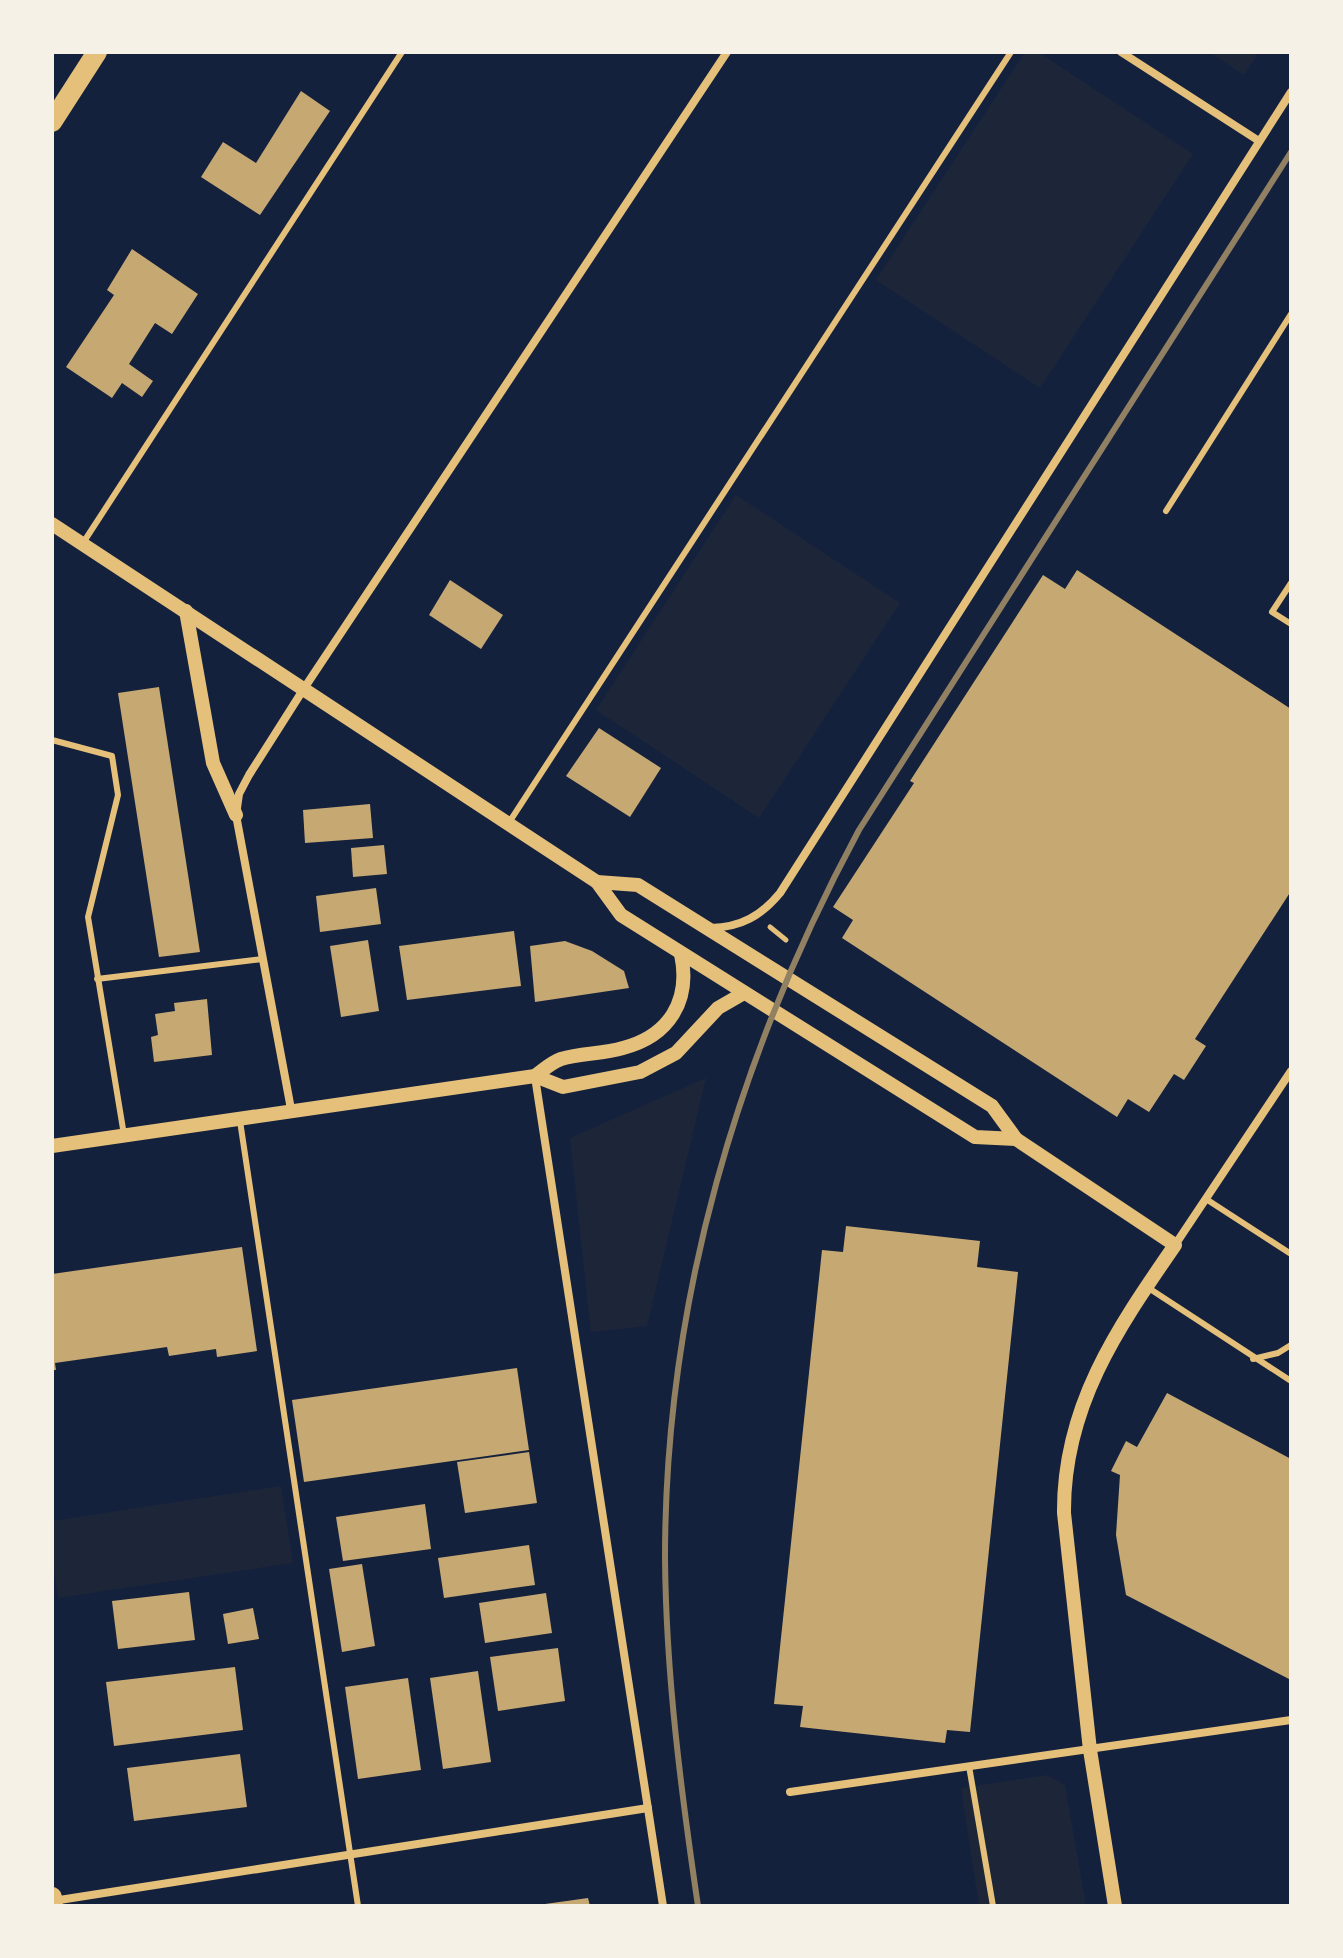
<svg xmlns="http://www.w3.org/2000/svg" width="1343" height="1958" viewBox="0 0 1343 1958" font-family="'Crimson Pro',serif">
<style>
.green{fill:#1d2539}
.building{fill:#c6a872}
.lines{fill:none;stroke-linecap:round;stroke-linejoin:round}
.path{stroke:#e5c07b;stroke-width:5}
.service{stroke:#e5c07b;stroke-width:6}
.minor{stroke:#e5c07b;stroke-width:8}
.tertiary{stroke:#e5c07b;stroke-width:14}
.primary{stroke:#e5c07b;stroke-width:20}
.rail{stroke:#918062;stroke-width:6}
</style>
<rect width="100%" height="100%" fill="#14213d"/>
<g class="green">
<polygon points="1025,52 1038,52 1193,154 1040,388 876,280"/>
<polygon points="1209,52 1259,52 1244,75"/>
<polygon points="736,495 900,603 759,818 596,710"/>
<polygon points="706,1078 647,1326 591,1332 570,1138"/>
<polygon points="281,1486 293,1563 58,1598 52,1557 52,1521"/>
<polygon points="1047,1775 1065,1785 1086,1906 979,1906 961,1788"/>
</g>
<g class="building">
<polygon points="301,91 330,111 260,215 201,177 223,142 256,163"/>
<polygon points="132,249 198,294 172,334 155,323 129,364 153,381 142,397 122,383 112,398 66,367 114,295 107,290"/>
<polygon points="1077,570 1291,709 1291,891 1195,1039 1206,1046 1184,1080 1174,1074 1149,1112 1128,1099 1117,1117 842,938 853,920 833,907 914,783 910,781 1043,575 1065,589"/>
<polygon points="450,580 503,615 481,649 429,615"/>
<polygon points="159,687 200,952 159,957 118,693"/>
<polygon points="599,728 661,768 630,817 566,776"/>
<polygon points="370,804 373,838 305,843 303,810"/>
<polygon points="384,845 387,874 353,877 351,848"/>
<polygon points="376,888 381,924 320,932 316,896"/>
<polygon points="514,931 521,986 407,1000 399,946"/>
<polygon points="368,940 379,1011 341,1017 330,946"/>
<polygon points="565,941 592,951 624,971 629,988 535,1002 530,946"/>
<polygon points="207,999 212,1055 154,1062 151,1037 158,1035 155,1014 175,1011 174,1003"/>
<polygon points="846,1226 980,1241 977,1267 1018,1272 970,1732 947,1730 945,1743 800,1727 803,1706 774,1704 822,1250 843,1252"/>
<polygon points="242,1247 257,1351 217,1357 216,1349 169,1356 167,1347 55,1363 56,1370 52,1370 52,1274"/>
<polygon points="517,1368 529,1450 304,1482 292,1400"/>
<polygon points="1167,1393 1291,1459 1291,1680 1126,1595 1116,1535 1120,1475 1111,1471 1126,1441 1137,1447"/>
<polygon points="529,1452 537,1503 465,1513 457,1462"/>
<polygon points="425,1504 431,1549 343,1561 336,1517"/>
<polygon points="529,1545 535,1585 444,1598 438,1558"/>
<polygon points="362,1564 375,1646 342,1652 329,1569"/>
<polygon points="189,1592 195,1640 118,1649 112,1601"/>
<polygon points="546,1593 552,1633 485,1643 479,1603"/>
<polygon points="253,1608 259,1639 228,1644 223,1614"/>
<polygon points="558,1648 565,1701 498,1711 490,1657"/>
<polygon points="235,1667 243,1730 114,1746 106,1682"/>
<polygon points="478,1671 491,1762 443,1769 430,1678"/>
<polygon points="408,1678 421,1770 358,1779 345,1687"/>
<polygon points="240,1754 247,1807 134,1821 127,1768"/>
<polygon points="588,1898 590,1906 545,1906 545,1904"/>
</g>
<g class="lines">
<polyline class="path" points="770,927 786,940"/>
<g class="service">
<polyline points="1166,511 1291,314"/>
<polyline points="83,543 402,52"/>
<polyline points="1291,583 1272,612 1291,624"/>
<polyline points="52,740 112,756 118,795 88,917 124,1135"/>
<polyline points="508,824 1011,52"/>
<polyline points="97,979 263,959"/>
<polyline points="240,1121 358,1906"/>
<polyline points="1206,1199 1291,1254"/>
<polyline points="1147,1287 1291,1381"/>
<polyline points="1253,1359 1278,1353 1291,1345"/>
<polyline points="969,1766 993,1906"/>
</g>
<g class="minor">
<polyline points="1121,52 1259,141"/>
<path d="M 711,928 C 741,927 761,916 780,893 L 1291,92"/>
<polyline points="535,1077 663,1906"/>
<polyline points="291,1109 236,815 239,794 249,775 303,690 727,52"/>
<polyline points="1175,1245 1291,1071"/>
<polyline points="790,1792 1291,1720"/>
<polyline points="53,1901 648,1808"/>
</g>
<g class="tertiary">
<polyline points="52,524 597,882 621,915 975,1137 1016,1139"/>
<polyline points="186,611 213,763 236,815"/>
<path d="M 597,882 L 638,885 L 992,1106 L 1016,1139 L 1175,1245 C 1117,1329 1063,1407 1064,1513 L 1090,1750 L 1115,1906"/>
<polyline points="535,1076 563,1087 640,1072 676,1053 718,1008 744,993"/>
<path d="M 52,1146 L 535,1076 C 543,1070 552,1062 561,1059 C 581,1053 603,1054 623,1048 C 669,1036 691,1001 681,954"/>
</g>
<g class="primary">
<polyline points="52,122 97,52"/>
<polyline points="52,1897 53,1906"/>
</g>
<path class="rail" d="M 698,1906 C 681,1791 666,1675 665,1558 C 665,1301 738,1055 859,830 L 1291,152"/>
</g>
<rect width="1343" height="1958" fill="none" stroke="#f6f1e7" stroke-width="108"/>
</svg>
